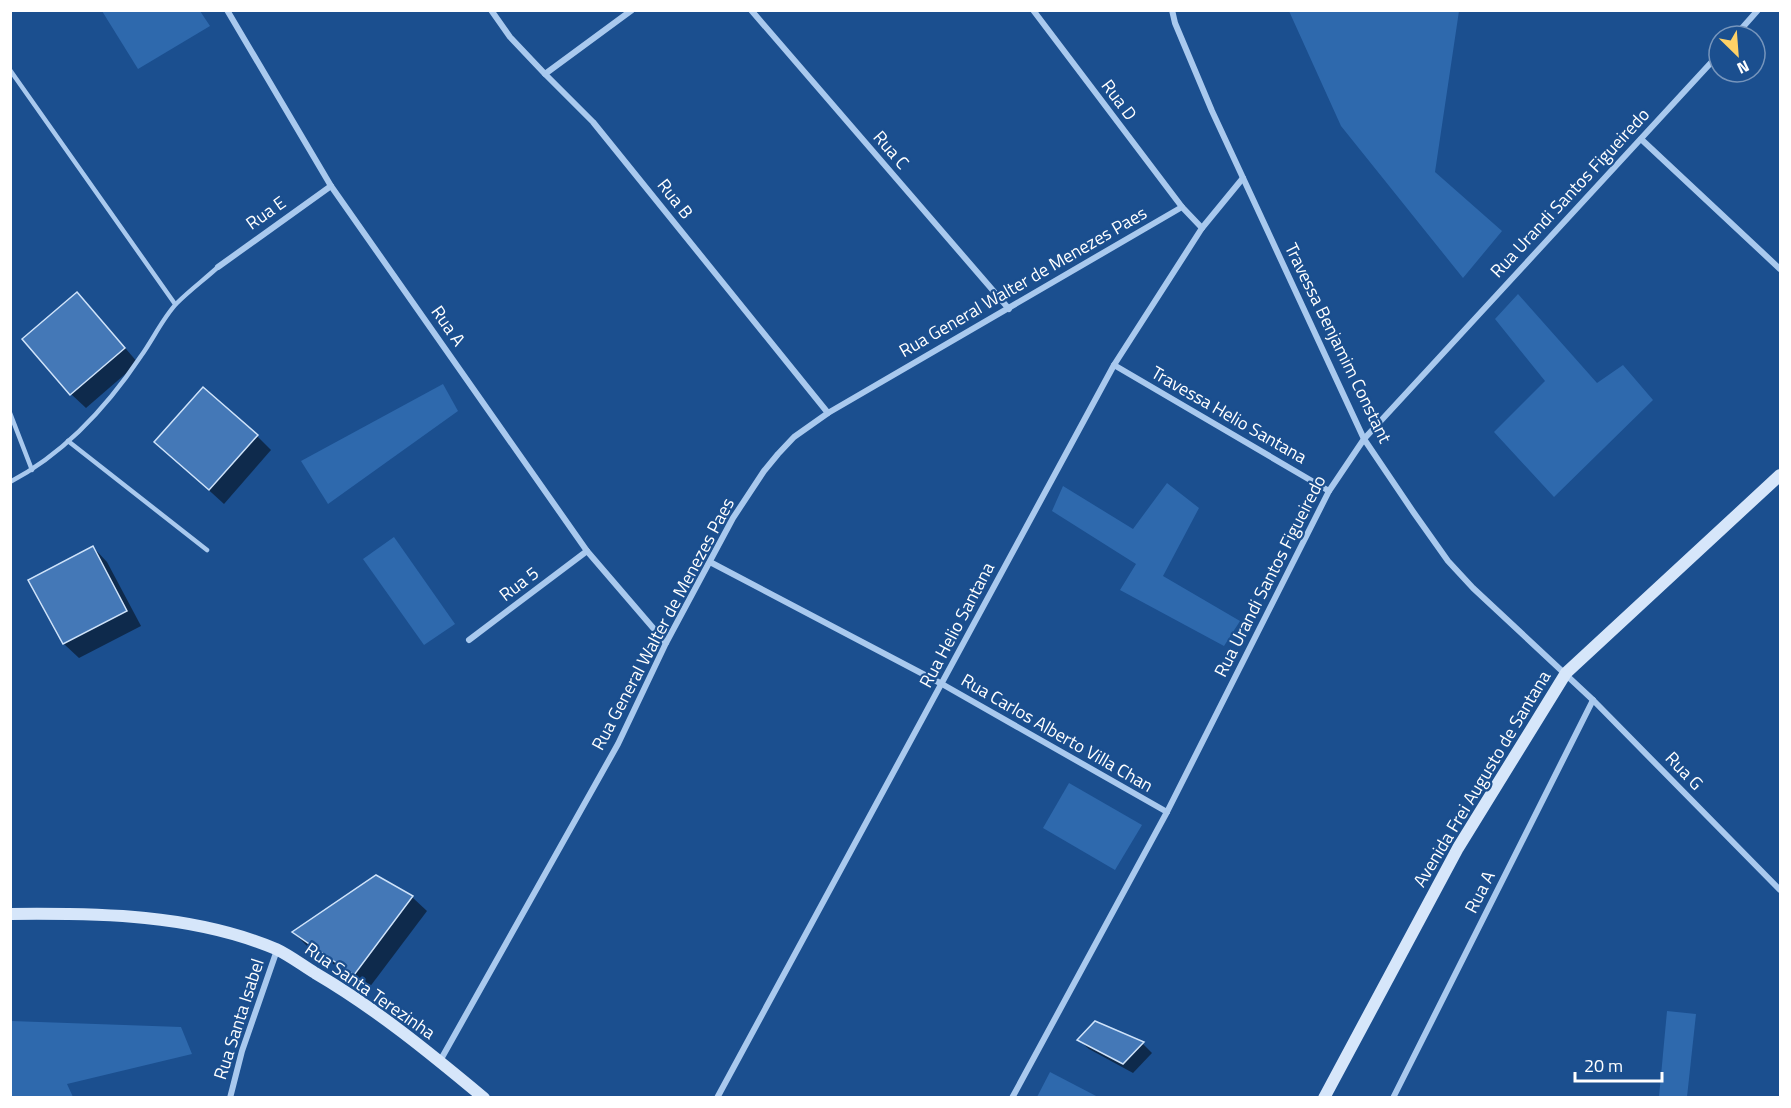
<svg xmlns="http://www.w3.org/2000/svg" width="1791" height="1108" viewBox="0 0 1791 1108" font-family="'Titillium Web',sans-serif">
<style>
.green{fill:#2e69ad}
.shadow{fill:#0007}
.building{fill:#4478b7;stroke:#cfe3fa;stroke-width:1.5}
.lines{fill:none;stroke-linecap:round;stroke-linejoin:round}
.lane{stroke:#a9c9ee;stroke-width:4.5}
.street{stroke:#a9c9ee;stroke-width:6}
.secondary{stroke:#d6e6fa;stroke-width:12}
.labels{text-anchor:middle;stroke-width:4.5;stroke-linejoin:round;paint-order:stroke}
.street-label{font-size:18px;fill:#fff;stroke:#1b4f8f}
</style>
<rect width="100%" height="100%" fill="#1b4f8f"/>
<g class="green">
<polygon points="102,11 200,11 210,26 138,69"/>
<polygon points="1289,11 1459,11 1435,172 1502,231 1463,278 1341,126"/>
<polygon points="1518,294 1597,383 1623,365 1653,400 1554,497 1494,432 1545,381 1495,319"/>
<polygon points="443,384 458,411 328,504 301,461"/>
<polygon points="1167,483 1199,508 1163,576 1240,621 1224,646 1120,590 1136,564 1052,511 1063,486 1133,529"/>
<polygon points="394,537 455,624 424,645 363,559"/>
<polygon points="1069,783 1142,825 1115,870 1043,828"/>
<polygon points="1667,1011 1696,1014 1687,1097 1659,1097"/>
<polygon points="11,1021 181,1027 192,1054 67,1084 73,1097 11,1097"/>
<polygon points="1050,1072 1098,1097 1037,1097"/>
</g>
<g class="shadow">
<polygon points="77,294 92,309 138,363 86,408 71,394"/>
<polygon points="257,436 271,450 224,504 156,442"/>
<polygon points="93,547 107,562 141,626 79,658 64,644"/>
<polygon points="412,897 427,911 369,988 308,947 294,933"/>
<polygon points="1095,1023 1143,1044 1152,1053 1133,1073 1089,1049 1079,1040"/>
</g>
<g class="building">
<polygon points="77,292 125,348 70,395 22,339"/>
<polygon points="203,387 258,435 209,490 154,442"/>
<polygon points="93,546 127,611 63,644 28,580"/>
<polygon points="376,875 413,896 354,975 292,932"/>
<polygon points="1095,1021 1144,1042 1123,1064 1077,1040"/>
</g>
<g class="lines">
<g class="lane">
<polyline points="10,70 175,304"/>
<polyline points="10,413 32,470"/>
<polyline points="68,441 207,550"/>
<path d="M 10,482 C 65,453 107,407 141,356 C 152,341 164,316 177,303 C 190,290 205,279 218,267"/>
</g>
<g class="street">
<polyline points="227,10 331,186 587,551 666,643"/>
<polyline points="491,10 510,37 545,74 593,122 828,413"/>
<polyline points="751,10 1009,309"/>
<polyline points="1033,10 1182,207"/>
<polyline points="1172,10 1175,23 1212,111 1364,439 1414,513 1448,561 1473,588 1593,700 1780,890"/>
<polyline points="1735,36 1758,10"/>
<polyline points="545,74 632,10"/>
<polyline points="1641,139 1780,269"/>
<polyline points="218,267 331,186"/>
<polyline points="1114,365 1329,491"/>
<polyline points="710,562 942,684 1167,812"/>
<polyline points="469,640 587,551"/>
<polyline points="440,1061 618,744 666,643 733,518 764,471 778,454 794,437 828,413 1182,207 1202,228"/>
<polyline points="230,1098 242,1051 277,950"/>
<polyline points="717,1098 1114,365 1202,228 1243,178"/>
<polyline points="1012,1098 1167,812 1329,491 1364,439 1719,54"/>
<polyline points="1393,1098 1593,700"/>
</g>
<g class="secondary">
<path d="M 10,914 C 99,913 193,914 276,949 C 289,955 302,965 315,973 C 375,1008 430,1053 484,1098"/>
<polyline points="1324,1098 1458,848 1566,673 1780,475"/>
</g>
</g>
<g class="labels">
<g class="street-label">
<text transform="translate(1119 100) rotate(53)" y="6">Rua D</text>
<text transform="translate(891 150) rotate(49)" y="6">Rua C</text>
<text transform="translate(1570 193) rotate(-47)" y="6">Rua Urandi Santos Figueiredo</text>
<text transform="translate(675 199) rotate(52)" y="6">Rua B</text>
<text transform="translate(266 213) rotate(-35)" y="6">Rua E</text>
<text transform="translate(1023 282) rotate(-30)" y="6">Rua General Walter de Menezes Paes</text>
<text transform="translate(448 326) rotate(55)" y="6">Rua A</text>
<text transform="translate(1338 343) rotate(64)" y="6">Travessa Benjamim Constant</text>
<text transform="translate(1229 415) rotate(30)" y="6">Travessa Helio Santana</text>
<text transform="translate(1270 576) rotate(-63)" y="6">Rua Urandi Santos Figueiredo</text>
<text transform="translate(519 584) rotate(-37)" y="6">Rua 5</text>
<text transform="translate(663 624) rotate(-62)" y="6">Rua General Walter de Menezes Paes</text>
<text transform="translate(957 625) rotate(-62)" y="6">Rua Helio Santana</text>
<text transform="translate(1057 733) rotate(30)" y="6">Rua Carlos Alberto Villa Chan</text>
<text transform="translate(1684 771) rotate(46)" y="6">Rua G</text>
<text transform="translate(1482 779) rotate(-59)" y="6">Avenida Frei Augusto de Santana</text>
<text transform="translate(1480 892) rotate(-63)" y="6">Rua A</text>
<text transform="translate(370 991) rotate(35)" y="6">Rua Santa Terezinha</text>
<text transform="translate(239 1019) rotate(-72)" y="6">Rua Santa Isabel</text>
</g>
</g>
<rect width="1791" height="1108" fill="none" stroke="#ffffff" stroke-width="24"/>
<g transform="translate(1737 54) rotate(155)"><circle r="28" fill="#1b4f8f" stroke="#7695bc" stroke-width="1.5"/>
<path d="M0-4.5L10 22L0 15L-10 22Z" fill="#ffd166"/>
<text y="-9" font-size="16" font-weight="bold" text-anchor="middle" fill="#ffffff">N</text>
</g>
<path d="M1575 1072v9h87v-9" fill="none" stroke="#ffffff" stroke-width="3"/>
<text x="1584" y="1072" font-size="18" fill="#ffffff" stroke="#1b4f8f" stroke-width="4.5" paint-order="stroke">20 m</text>
</svg>
